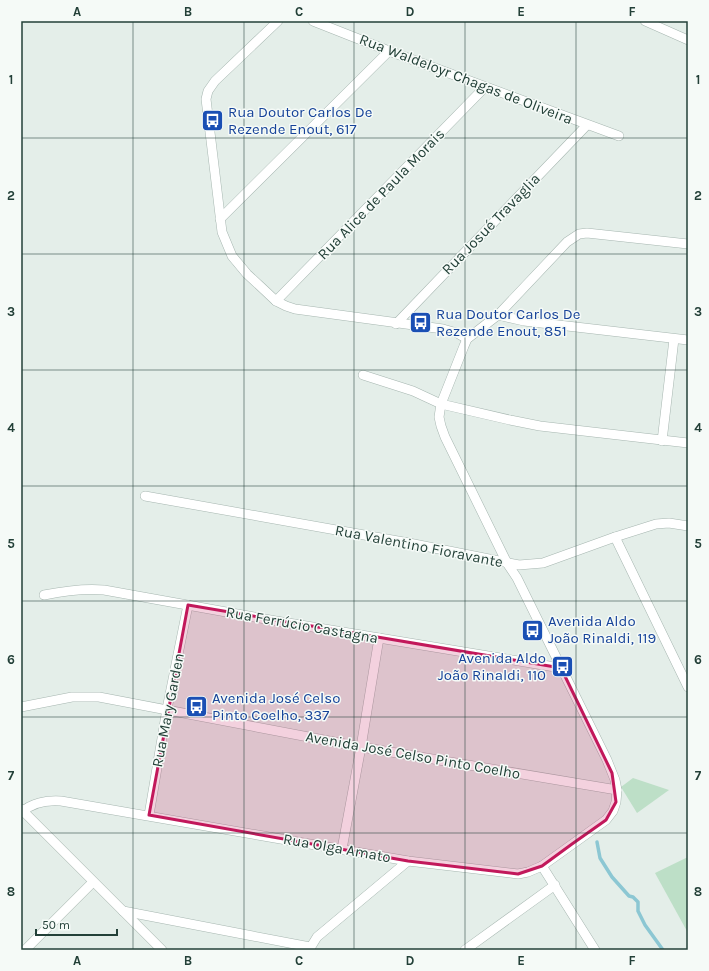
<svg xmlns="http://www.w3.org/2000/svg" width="709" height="971" viewBox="0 0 709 971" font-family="Karla,sans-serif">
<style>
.green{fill:#bddfc7}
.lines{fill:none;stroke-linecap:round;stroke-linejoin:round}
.stream{stroke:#8cc7d3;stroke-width:3.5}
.minor-casing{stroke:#a6b6b0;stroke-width:10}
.minor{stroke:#fff;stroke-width:9}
.marked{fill:#c2185b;fill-opacity:0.2;stroke:#c2185b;stroke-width:3;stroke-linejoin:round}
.grid{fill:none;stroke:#234038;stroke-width:1;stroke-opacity:0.55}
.labels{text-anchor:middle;stroke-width:3;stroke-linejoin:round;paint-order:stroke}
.street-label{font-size:15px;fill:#234038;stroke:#f5faf7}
.transit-label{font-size:15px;fill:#164399;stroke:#f5faf7;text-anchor:start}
.neatline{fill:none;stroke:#234038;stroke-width:1.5}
.grid-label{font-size:13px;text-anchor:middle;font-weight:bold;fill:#234038}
</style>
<rect width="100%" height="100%" fill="#e4eee9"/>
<g class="green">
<polygon points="633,778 669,790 637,813 621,787"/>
<polygon points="688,857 688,933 655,873"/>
</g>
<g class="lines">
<polyline class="stream" points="597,842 600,858 612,877 629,896 633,897 638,902 638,911 645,925 663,950"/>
<defs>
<g id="minor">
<polyline points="278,21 215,81 208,91 206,99 222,232 232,256 247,274 260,286 276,301 286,306 295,309 443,329 457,333 467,339"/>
<polyline points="313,21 389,51 619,136"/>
<polyline points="645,21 688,40"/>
<polyline points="220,219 389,51"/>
<polyline points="276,301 485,87"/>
<polyline points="498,315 567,242 579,234 587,233 688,244"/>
<polyline points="396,324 587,125"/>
<polyline points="363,375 413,391 441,404 510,420 540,426 688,443"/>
<polyline points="662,441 674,339"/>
<polyline points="145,496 409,543 519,565 543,563 615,537 656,524 669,523 688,526"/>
<polyline points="615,537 688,687"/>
<path d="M 44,595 C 64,591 83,588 104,590 L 276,621 L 561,668"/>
<polyline points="21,707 72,697 99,697 361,747 617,790"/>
<polyline points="21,809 162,950"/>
<path d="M 21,813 C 31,803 47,800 61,801 L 408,861 L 518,874 L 528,872 L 542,866 L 606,820 L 613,811 L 616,802 L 617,790 L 615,780 L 607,760 L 517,578 L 507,563 L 445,437 L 441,426 L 439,417 L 441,404 L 464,346 L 467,339 L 498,315 L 524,321 L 688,340"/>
<polyline points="149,815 167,709 188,605"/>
<polyline points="342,849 361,747 379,638"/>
<polyline points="542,866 595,950"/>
<polyline points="123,911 310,947"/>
<polyline points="25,950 93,882"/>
<polyline points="309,950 317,937 408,861"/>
<polyline points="465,950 555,885"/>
</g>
</defs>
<use href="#minor" class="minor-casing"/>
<use href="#minor" class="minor"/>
</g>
<path class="marked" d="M 188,605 L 561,668 L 612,773 L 616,802 L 606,820 L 572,844 L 542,866 L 518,874 L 408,861 L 149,815 Z"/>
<path class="grid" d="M 133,21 L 133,950M 244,21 L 244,950M 354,21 L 354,950M 465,21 L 465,950M 576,21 L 576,950M 21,138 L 688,138M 21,254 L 688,254M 21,370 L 688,370M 21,486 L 688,486M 21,601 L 688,601M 21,717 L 688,717M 21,833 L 688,833"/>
<defs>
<symbol id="bus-square" viewBox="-11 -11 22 22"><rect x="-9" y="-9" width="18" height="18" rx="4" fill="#1a4fb4" stroke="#f5faf7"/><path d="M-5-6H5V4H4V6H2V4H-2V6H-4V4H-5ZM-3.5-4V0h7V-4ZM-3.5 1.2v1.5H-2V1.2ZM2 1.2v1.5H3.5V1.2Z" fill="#fff"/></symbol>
</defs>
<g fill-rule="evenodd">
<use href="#bus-square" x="200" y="108" width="25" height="25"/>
<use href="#bus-square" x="408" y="310" width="25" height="25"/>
<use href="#bus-square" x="520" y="618" width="25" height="25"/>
<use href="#bus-square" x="550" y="654" width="25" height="25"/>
<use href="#bus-square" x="184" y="694" width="25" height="25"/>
</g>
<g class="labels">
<g class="street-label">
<text transform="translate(466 79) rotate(21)" y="5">Rua Waldeloyr Chagas de Oliveira</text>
<text transform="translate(381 194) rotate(-46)" y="5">Rua Alice de Paula Morais</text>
<text transform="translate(491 224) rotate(-46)" y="5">Rua Josué Travaglia</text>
<text transform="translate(419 546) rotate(11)" y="5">Rua Valentino Fioravante</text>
<text transform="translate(302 625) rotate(10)" y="5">Rua Ferrúcio Castagna</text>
<text transform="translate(168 710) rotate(-79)" y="5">Rua Mary Garden</text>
<text transform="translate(413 755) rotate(10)" y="5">Avenida José Celso Pinto Coelho</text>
<text transform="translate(337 848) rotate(10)" y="5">Rua Olga Amato</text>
</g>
<g class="transit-label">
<text x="228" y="117">Rua Doutor Carlos De<tspan x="228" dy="17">Rezende Enout, 617</tspan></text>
<text x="436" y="319">Rua Doutor Carlos De<tspan x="436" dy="17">Rezende Enout, 851</tspan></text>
<text x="548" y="626">Avenida Aldo<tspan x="548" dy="17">João Rinaldi, 119</tspan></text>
<text x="546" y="663" text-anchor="end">Avenida Aldo<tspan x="546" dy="17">João Rinaldi, 110</tspan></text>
<text x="212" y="703">Avenida José Celso<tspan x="212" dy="17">Pinto Coelho, 337</tspan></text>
</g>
</g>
<rect width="709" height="971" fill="none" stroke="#f5faf7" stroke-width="44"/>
<path d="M36 929v6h81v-6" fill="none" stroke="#234038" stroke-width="2"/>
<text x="42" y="929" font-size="12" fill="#234038" stroke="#f5faf7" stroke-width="3" paint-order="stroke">50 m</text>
<rect x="22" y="22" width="665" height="927" class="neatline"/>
<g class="grid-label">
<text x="77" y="16">A</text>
<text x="188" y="16">B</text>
<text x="299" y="16">C</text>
<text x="410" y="16">D</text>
<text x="521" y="16">E</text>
<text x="632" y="16">F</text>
<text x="11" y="84">1</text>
<text x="698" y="84">1</text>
<text x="11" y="200">2</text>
<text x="698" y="200">2</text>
<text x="11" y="316">3</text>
<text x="698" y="316">3</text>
<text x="11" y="432">4</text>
<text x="698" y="432">4</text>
<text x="11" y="548">5</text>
<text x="698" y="548">5</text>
<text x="11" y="664">6</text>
<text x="698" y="664">6</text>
<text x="11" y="780">7</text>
<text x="698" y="780">7</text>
<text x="11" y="896">8</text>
<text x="698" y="896">8</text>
<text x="77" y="965">A</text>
<text x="188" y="965">B</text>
<text x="299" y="965">C</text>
<text x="410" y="965">D</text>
<text x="521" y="965">E</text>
<text x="632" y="965">F</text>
</g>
</svg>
